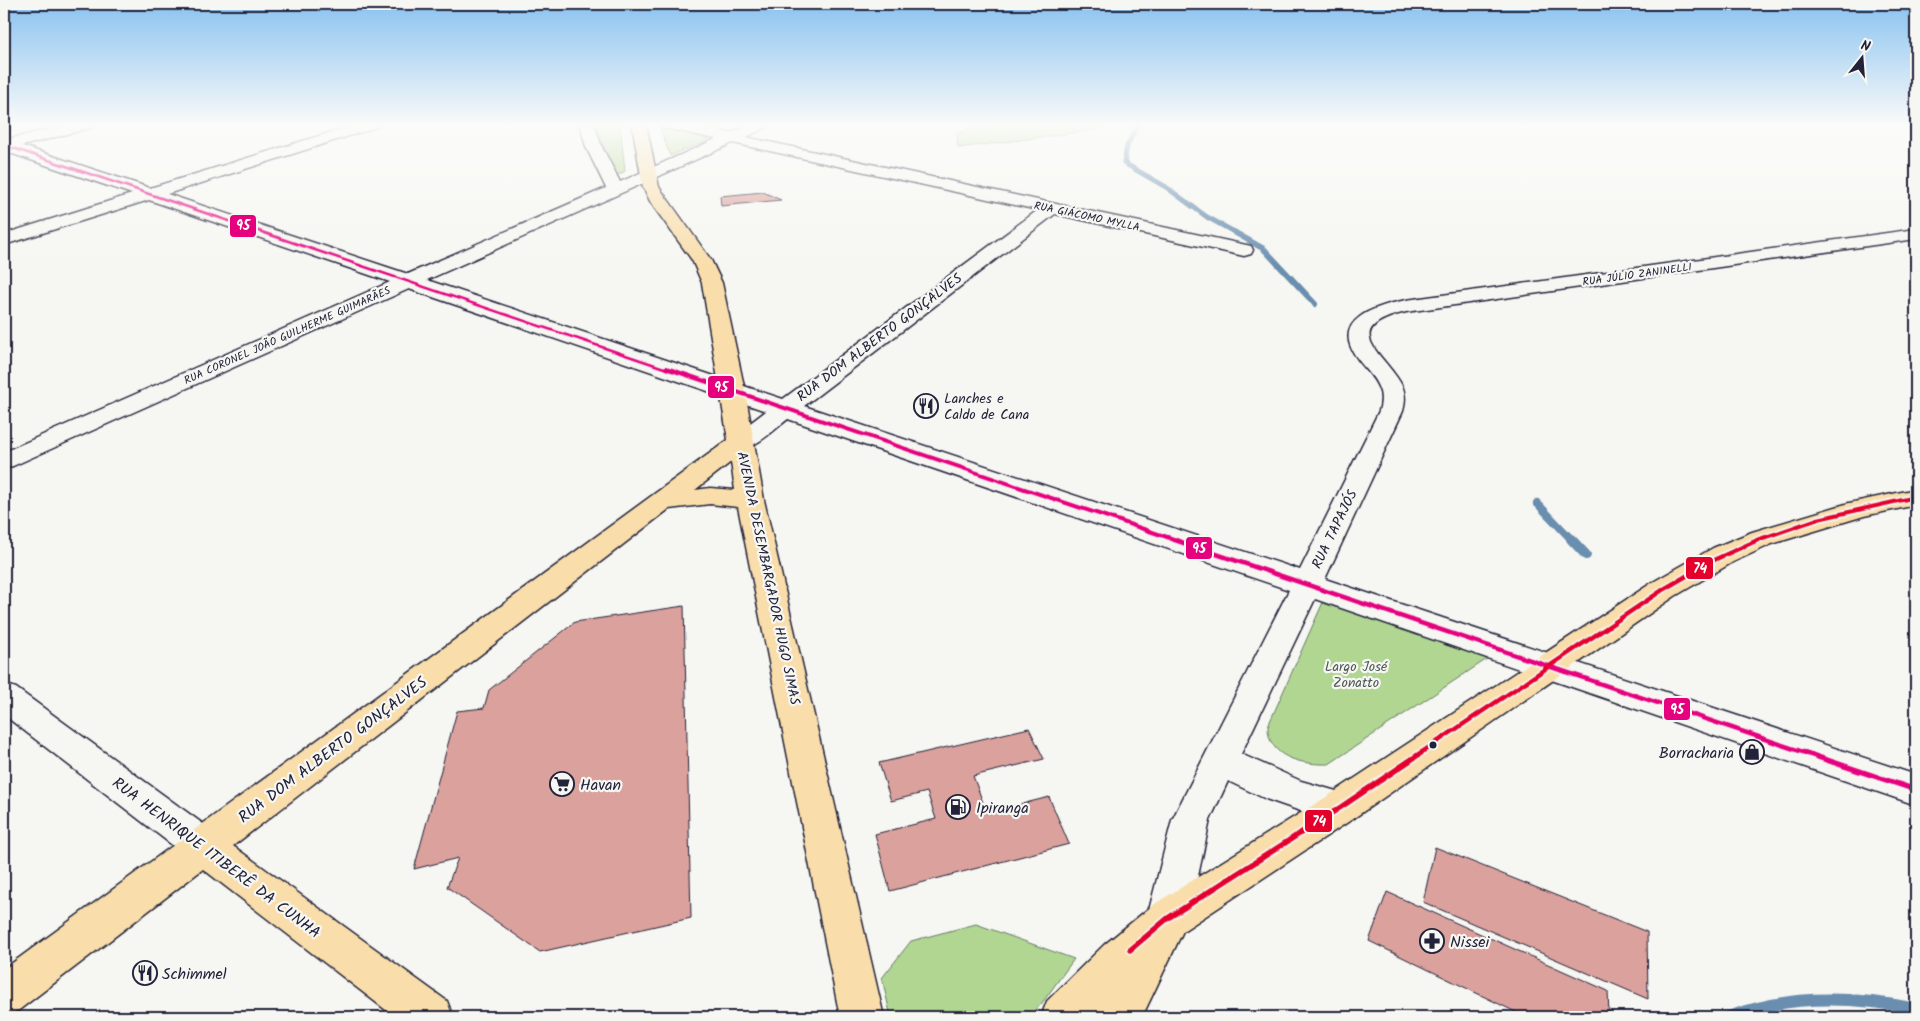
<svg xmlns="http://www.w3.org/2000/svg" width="1920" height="1021" viewBox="0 0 1920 1021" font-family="Kalam,sans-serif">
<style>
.green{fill:#b0d692;stroke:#697c66}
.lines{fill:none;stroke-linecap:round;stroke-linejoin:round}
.stream-far4{stroke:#6b8eaf;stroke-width:5}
.stream-far3{stroke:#6b8eaf;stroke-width:6}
.stream-far2{stroke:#6b8eaf;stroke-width:8}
.stream-far1{stroke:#6b8eaf;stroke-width:10}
.stream{stroke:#6b8eaf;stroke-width:12}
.building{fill:#dba19c;stroke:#22223b}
.minor-casing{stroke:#22223b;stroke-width:3}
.major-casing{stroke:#22223b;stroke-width:3}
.minor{fill:#f6f6f2;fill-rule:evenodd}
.major{fill:#f9deab;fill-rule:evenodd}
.bus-1-far3-casing{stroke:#f6f6f2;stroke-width:5}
.bus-1-far2-casing{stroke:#f6f6f2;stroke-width:8}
.bus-1-far1-casing{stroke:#f6f6f2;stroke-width:8}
.bus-1-casing{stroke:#f6f6f2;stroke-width:9}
.bus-2-far2-casing{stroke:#f6f6f2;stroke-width:8}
.bus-2-far1-casing{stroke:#f6f6f2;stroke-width:8}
.bus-2-casing{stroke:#f6f6f2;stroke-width:9}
.bus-1-far3{stroke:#e5007d;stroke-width:2.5}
.bus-1-far2{stroke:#e5007d;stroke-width:4}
.bus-1-far1{stroke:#e5007d;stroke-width:4.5}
.bus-1{stroke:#e5007d;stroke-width:5.5}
.bus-2-far2{stroke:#e4002b;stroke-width:4}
.bus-2-far1{stroke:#e4002b;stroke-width:4.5}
.bus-2{stroke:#e4002b;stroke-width:5.5}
.bus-dot{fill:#22223b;stroke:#f6f6f2;stroke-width:2}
.labels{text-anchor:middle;stroke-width:4.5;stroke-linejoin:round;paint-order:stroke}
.far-street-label{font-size:11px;fill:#22223b;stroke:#f6f6f2}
.street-label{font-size:14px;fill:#22223b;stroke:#f6f6f2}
.poi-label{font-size:14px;fill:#22223b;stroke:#f6f6f2;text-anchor:start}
.park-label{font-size:14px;fill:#4d5855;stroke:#f6f6f2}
.near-street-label{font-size:16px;fill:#22223b;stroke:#f6f6f2}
.near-poi-label{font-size:16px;fill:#22223b;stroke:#f6f6f2;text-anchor:start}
.line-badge{stroke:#f6f6f2;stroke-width:2}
.badge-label{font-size:14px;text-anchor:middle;font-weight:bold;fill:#fff}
</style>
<rect width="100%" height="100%" fill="#f6f6f2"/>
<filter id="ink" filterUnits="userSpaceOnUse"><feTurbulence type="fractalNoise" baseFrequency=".02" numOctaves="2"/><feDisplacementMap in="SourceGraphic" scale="10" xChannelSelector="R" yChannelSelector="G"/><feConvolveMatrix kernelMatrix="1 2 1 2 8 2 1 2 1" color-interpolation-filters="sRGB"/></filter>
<g filter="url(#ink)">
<g class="green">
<polygon points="593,124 620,124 625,171 615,177"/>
<polygon points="978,124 1124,124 1074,133 958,148 957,134"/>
<polygon points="660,128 709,139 670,156"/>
<path d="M 1324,600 L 1490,657 L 1329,764 C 1303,765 1267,758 1268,726 Z"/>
<polygon points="976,924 1074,959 1042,1003 1029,1017 891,1017 882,978 911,941"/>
</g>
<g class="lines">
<polyline class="stream-far4" points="1138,124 1127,146 1124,163 1166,187 1207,217 1236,233"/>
<polyline class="stream-far3" points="1234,232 1264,249 1315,304"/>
<polyline class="stream-far2" points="1537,503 1572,540"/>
<polyline class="stream-far1" points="1571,539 1586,555"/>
<path class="stream" d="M 1729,1017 C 1789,994 1853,996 1916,1009"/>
</g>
<g class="building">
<polygon points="763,192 781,200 721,206 720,196"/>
<polygon points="684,606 691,918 540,952 447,887 458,858 414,869 457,711 484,708 489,690 575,622"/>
<polygon points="1029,728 1044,759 973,776 987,813 1049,797 1069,844 890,891 875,834 936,819 927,792 891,801 879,763"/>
<polygon points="1435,847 1647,932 1648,999 1423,902"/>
<polygon points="1387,892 1608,991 1609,1017 1526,1017 1369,941"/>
</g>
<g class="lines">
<defs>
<g id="minor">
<path d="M 73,124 L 95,124 L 93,127 L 22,146 L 150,188 L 358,124 L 379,124 L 377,127 L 167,194 L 408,274 L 606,188 L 586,147 L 580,124 L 594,124 L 602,147 L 620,182 L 716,139 L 661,127 L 659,124 L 684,124 L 730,133 L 752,124 L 770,124 L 768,127 L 746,137 L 1251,246 L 1253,250 L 1251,254 L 1244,256 L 1055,214 L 804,406 L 1300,570 L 1379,411 C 1381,404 1382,396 1379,389 C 1375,377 1364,368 1357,358 C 1329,319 1377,306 1406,300 L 1916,229 L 1916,239 L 1406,312 C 1333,329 1390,357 1403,388 C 1406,396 1405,404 1403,411 L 1325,579 L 1916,775 L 1916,805 L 1315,599 L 1241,754 L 1301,781 L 1354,796 L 1360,807 L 1354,818 L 1341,823 L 1309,814 L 1266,799 L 1228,781 L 1210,820 L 1189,918 L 1183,931 L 1168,937 L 1153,931 L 1147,918 L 1172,820 L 1289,590 L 788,419 C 772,431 753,453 732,447 L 728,442 L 732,437 L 766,411 L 409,289 L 13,466 L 4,469 L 4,452 L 390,282 L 149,200 L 4,245 L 4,234 L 132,194 L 4,151 L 4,140 ZM 733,143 L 1038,210 L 783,399 L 427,280 Z"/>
<polygon points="4,684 16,688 217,834 222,846 217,858 203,863 189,858 4,715"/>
</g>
<g id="major">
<path d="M 632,124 L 646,124 L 659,187 L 711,260 L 722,283 L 745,391 L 764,500 L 884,1017 L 840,1017 L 738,507 L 710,504 L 669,509 L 233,846 L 447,1001 L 453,1017 L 395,1017 L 203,869 L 19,1010 L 4,1016 L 4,969 L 728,440 L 702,283 L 692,260 L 651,203 L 643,187 ZM 731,462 L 735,490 L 710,488 L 695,490 Z"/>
<polygon points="1916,489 1916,505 1864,516 1772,544 1733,562 1675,596 1354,818 1183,931 1142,1017 1097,1017 1100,1010 1093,1017 1041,1017 1047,1001 1104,945 1153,905 1328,796 1653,582 1713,548 1752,532 1849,503"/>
</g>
</defs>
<use href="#minor" class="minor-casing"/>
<use href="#major" class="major-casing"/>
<use href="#minor" class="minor"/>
<use href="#major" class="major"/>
<defs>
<polyline id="bus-1-far3" points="4,145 670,370"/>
<polyline id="bus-1-far2" points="666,368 1176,540"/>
<polyline id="bus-1-far1" points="1172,539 1809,754"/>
<polyline id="bus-1" points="1806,753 1916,790"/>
<polyline id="bus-2-far2" points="1757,540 1818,519 1916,497"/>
<polyline id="bus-2-far1" points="1419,754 1664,589 1716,559 1760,539"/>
<polyline id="bus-2" points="1130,950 1168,918 1341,807 1421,753"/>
</defs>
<use href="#bus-1-far3" class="bus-1-far3-casing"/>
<use href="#bus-1-far2" class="bus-1-far2-casing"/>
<use href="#bus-1-far1" class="bus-1-far1-casing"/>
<use href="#bus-1" class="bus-1-casing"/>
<use href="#bus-2-far2" class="bus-2-far2-casing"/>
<use href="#bus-2-far1" class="bus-2-far1-casing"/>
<use href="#bus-2" class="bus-2-casing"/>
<use href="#bus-1-far3" class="bus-1-far3"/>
<use href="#bus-1-far2" class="bus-1-far2"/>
<use href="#bus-1-far1" class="bus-1-far1"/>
<use href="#bus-1" class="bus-1"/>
<use href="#bus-2-far2" class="bus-2-far2"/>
<use href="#bus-2-far1" class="bus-2-far1"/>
<use href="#bus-2" class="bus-2"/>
</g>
</g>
<linearGradient id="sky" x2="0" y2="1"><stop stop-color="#89c2f0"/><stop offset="0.47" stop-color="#fbfbf9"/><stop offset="1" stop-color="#fbfbf9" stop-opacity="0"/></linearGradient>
<rect width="1920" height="266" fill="url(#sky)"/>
<defs>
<symbol id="restaurant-ring" viewBox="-11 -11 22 22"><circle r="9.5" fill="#f6f6f2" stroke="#22223b" stroke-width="1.5"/><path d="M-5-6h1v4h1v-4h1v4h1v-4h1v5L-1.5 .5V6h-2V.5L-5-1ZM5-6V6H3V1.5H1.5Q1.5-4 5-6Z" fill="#22223b"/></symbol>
<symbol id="shop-ring" viewBox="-11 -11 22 22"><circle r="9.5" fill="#f6f6f2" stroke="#22223b" stroke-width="1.5"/><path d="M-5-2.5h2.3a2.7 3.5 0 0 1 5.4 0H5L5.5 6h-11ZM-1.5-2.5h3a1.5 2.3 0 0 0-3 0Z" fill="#22223b"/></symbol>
<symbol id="supermarket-ring" viewBox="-11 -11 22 22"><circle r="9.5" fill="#f6f6f2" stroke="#22223b" stroke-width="1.5"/><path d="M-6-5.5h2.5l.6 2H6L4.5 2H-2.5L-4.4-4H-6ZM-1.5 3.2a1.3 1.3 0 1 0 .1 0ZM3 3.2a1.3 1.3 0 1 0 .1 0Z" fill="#22223b"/></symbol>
<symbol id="fuel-ring" viewBox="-11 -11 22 22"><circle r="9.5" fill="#f6f6f2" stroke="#22223b" stroke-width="1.5"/><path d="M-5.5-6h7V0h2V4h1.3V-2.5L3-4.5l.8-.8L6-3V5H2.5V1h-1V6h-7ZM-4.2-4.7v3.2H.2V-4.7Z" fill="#22223b"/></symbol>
<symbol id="pharmacy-ring" viewBox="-11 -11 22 22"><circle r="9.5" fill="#f6f6f2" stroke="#22223b" stroke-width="1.5"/><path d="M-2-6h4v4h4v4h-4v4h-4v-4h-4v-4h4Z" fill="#22223b"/></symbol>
</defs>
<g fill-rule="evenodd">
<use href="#restaurant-ring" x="912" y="392" width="28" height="28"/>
<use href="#shop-ring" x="1738" y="738" width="28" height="28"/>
<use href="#supermarket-ring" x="548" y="770" width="28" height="28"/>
<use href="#fuel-ring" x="944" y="793" width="28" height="28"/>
<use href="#pharmacy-ring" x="1418" y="927" width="28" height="28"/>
<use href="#restaurant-ring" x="131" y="959" width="28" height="28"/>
</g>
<circle class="bus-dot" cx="1433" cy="745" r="4.5"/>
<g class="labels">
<g class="far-street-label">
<text transform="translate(1087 216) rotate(12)" y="4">RUA GIÁCOMO MYLLA</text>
<text transform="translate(1637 274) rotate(-8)" y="4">RUA JÚLIO ZANINELLI</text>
<text transform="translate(287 335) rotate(-24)" y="4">RUA CORONEL JOÃO GUILHERME GUIMARÃES</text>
</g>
<g class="street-label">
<text transform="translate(879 337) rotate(-37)" y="5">RUA DOM ALBERTO GONÇALVES</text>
<text transform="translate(1334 529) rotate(-64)" y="5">RUA TAPAJÓS</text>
<text transform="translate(769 578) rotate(78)" y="5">AVENIDA DESEMBARGADOR HUGO SIMAS</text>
</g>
<g class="poi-label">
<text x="944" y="403">Lanches e<tspan x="944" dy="16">Caldo de Cana</tspan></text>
</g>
<g class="park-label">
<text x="1356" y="671">Largo José<tspan x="1356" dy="16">Zonatto</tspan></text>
</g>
<g class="near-street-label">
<text transform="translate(332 749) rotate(-37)" y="6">RUA DOM ALBERTO GONÇALVES</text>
<text transform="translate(217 857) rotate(37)" y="6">RUA HENRIQUE ITIBERÊ DA CUNHA</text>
</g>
<g class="near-poi-label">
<text x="1734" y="758" text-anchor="end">Borracharia</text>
<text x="580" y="790">Havan</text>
<text x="976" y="813">Ipiranga</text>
<text x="1450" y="947">Nissei</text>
<text x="162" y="979">Schimmel</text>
</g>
</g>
<g class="line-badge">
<rect x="229" y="214" width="28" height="24" rx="5" fill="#e5007d"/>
<rect x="707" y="375" width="28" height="24" rx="5" fill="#e5007d"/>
<rect x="1185" y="536" width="28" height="24" rx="5" fill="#e5007d"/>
<rect x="1685" y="556" width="29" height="24" rx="5" fill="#e4002b"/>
<rect x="1663" y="697" width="28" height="24" rx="5" fill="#e5007d"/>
<rect x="1304" y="809" width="29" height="24" rx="5" fill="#e4002b"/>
</g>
<g class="badge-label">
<text x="243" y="230">95</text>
<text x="721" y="392">95</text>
<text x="1199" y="553">95</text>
<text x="1700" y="573">74</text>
<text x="1677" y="714">95</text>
<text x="1319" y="826">74</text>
</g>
<rect width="1920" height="1021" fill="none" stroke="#f6f6f2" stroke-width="20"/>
<rect x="10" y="10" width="1900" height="1001" fill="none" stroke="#22223b" stroke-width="2" filter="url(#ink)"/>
<g transform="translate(1862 58) rotate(17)" stroke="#f6f6f2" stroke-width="4" paint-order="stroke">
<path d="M0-4L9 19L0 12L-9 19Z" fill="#22223b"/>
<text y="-8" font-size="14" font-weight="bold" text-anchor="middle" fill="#22223b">N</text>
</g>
</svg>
